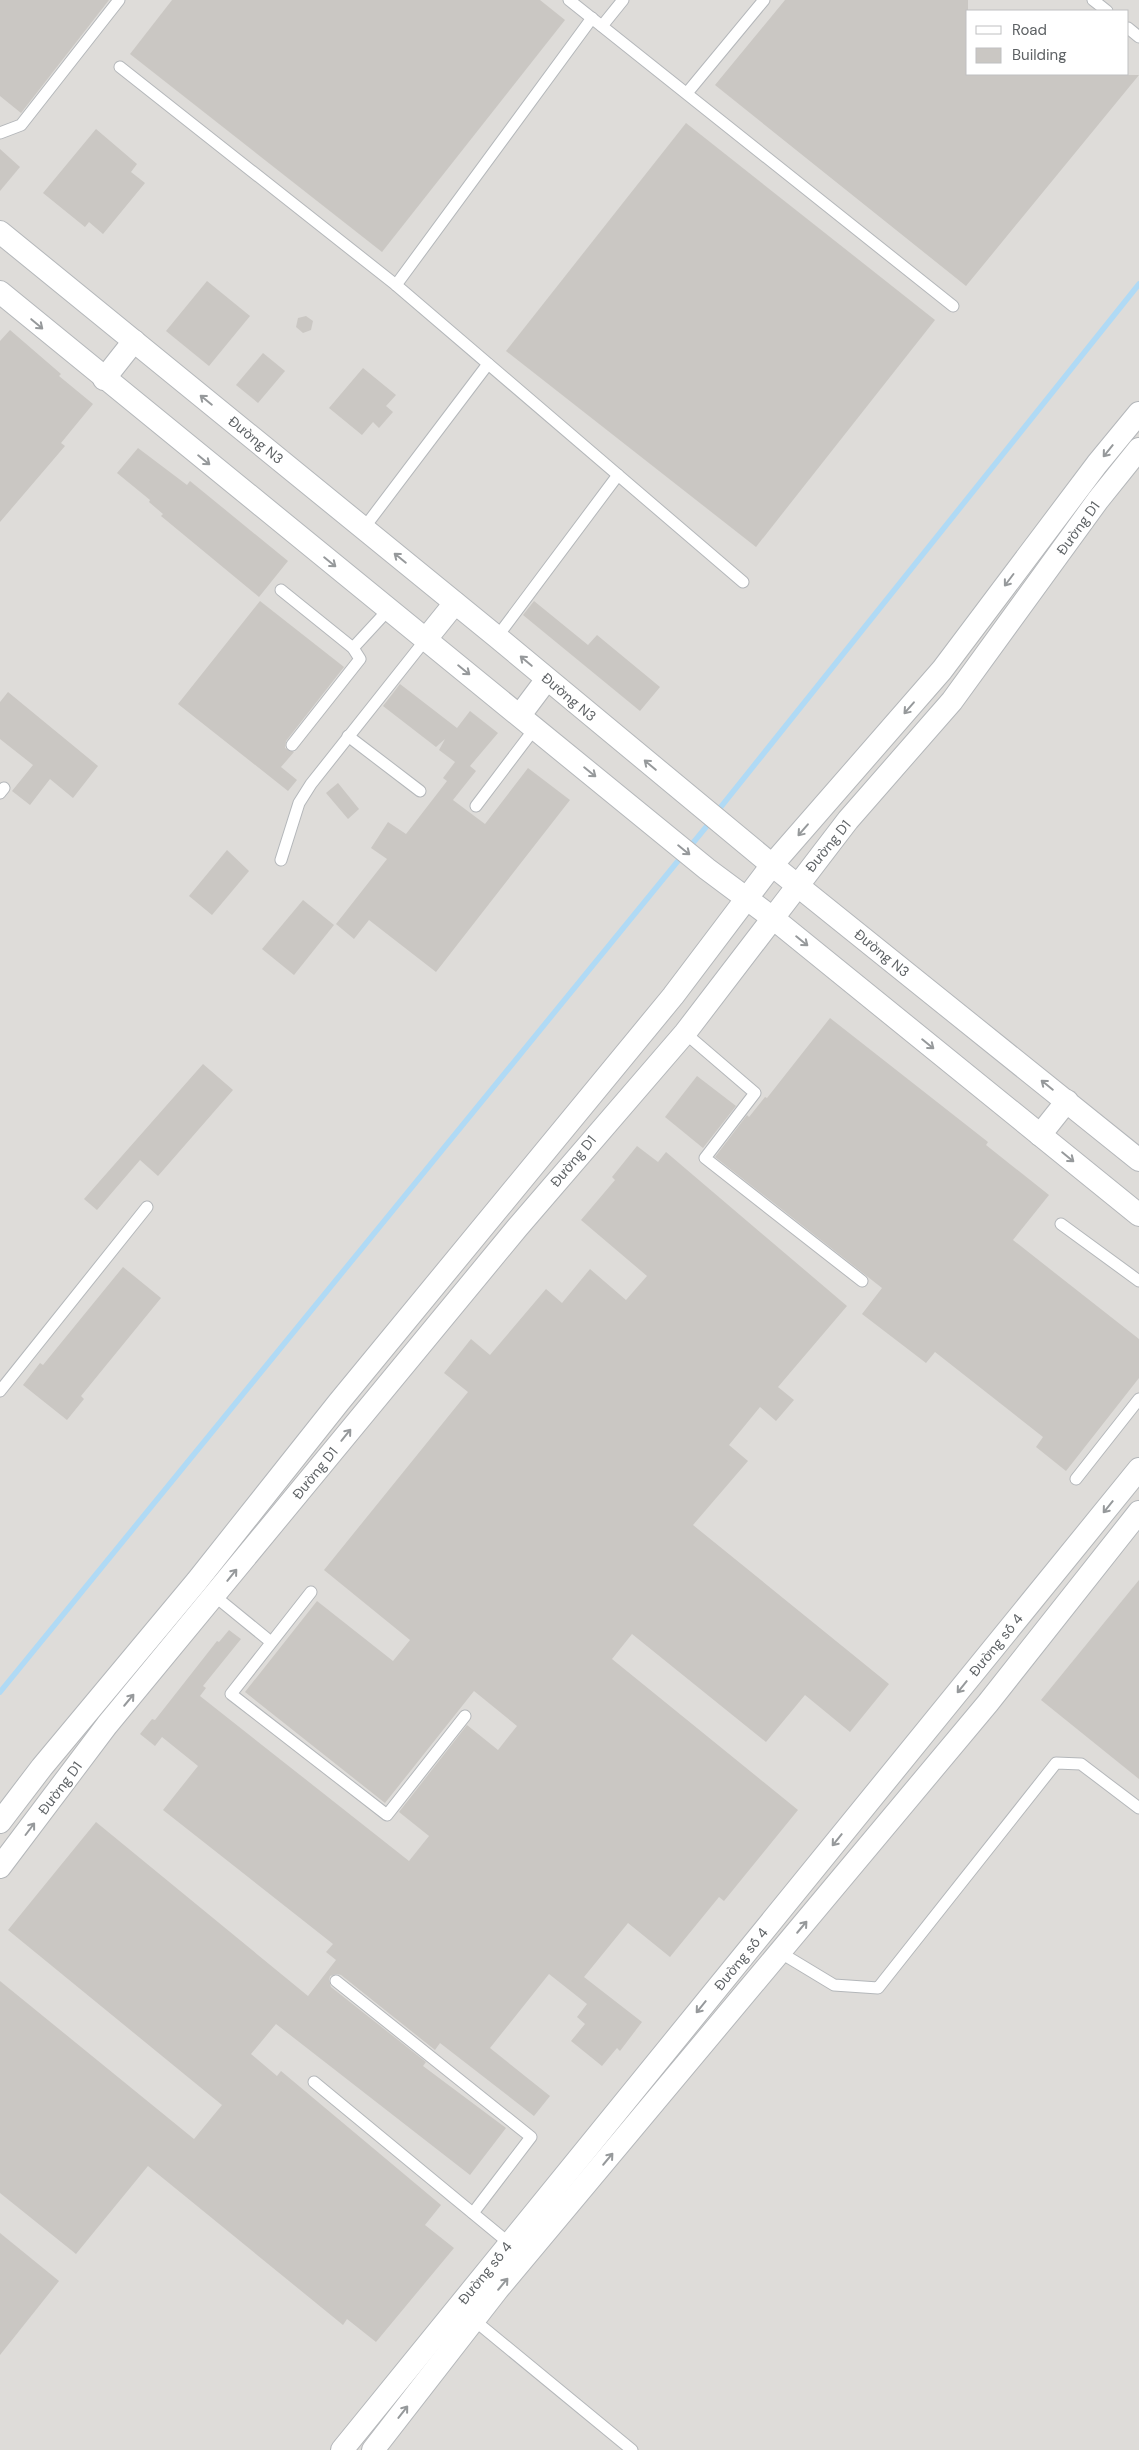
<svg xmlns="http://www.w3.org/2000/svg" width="1139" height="2450" viewBox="0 0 1139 2450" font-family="'DM Sans',sans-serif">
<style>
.industrial{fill:#dedcd9;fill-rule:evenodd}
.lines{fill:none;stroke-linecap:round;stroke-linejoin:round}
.stream{stroke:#b0daf5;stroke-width:5.5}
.building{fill:#cac7c3}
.lane-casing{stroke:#b4b7ba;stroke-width:13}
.street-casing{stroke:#b4b7ba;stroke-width:24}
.lane{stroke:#fff;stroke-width:11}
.street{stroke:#fff;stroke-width:22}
.oneway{stroke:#96999b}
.labels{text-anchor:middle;stroke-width:4.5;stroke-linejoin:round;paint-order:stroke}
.street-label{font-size:14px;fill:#5e6265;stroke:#fff}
</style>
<rect width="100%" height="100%" fill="#efede7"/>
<path class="industrial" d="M 0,0 L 1139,0 L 1139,2450 L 0,2450 ZM 968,11 L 1128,11 L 1128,74 L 968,74 Z"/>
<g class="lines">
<g class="stream">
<polyline points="716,813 1139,284"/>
<polyline points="688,849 711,821"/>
<polyline points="0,1692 682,856"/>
</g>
</g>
<g class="building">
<polygon points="0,0 109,0 21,113 0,96"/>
<polygon points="172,0 540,0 565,20 382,252 130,54"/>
<polygon points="785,0 968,0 968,74 1139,75 966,286 715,85"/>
<polygon points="686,123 935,320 756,547 506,351"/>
<polygon points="96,129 137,164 131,172 145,183 103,234 89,222 85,227 43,193"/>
<polygon points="0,149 20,167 0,191"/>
<polygon points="207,281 250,316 209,366 166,331"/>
<polygon points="306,316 313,321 311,330 303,333 296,327 298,318"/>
<polygon points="10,330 61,374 59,376 93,404 61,443 65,446 0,522 0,341"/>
<polygon points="263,353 285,371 258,403 236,385"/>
<polygon points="363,368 396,395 386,406 393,412 379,428 373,422 362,435 329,408"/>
<polygon points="138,448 187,485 190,481 288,561 259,597 161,516 163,514 149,502 150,500 117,473"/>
<polygon points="260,601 344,667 286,741 285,748 294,752 281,767 297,780 288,791 178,704"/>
<polygon points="534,601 588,645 597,635 660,687 640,711 523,615"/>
<polygon points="400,684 457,728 470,711 498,733 470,766 476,771 453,800 485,824 528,768 570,800 436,972 369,920 354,939 336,924 387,859 371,848 388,822 406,834 447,781 443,778 455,762 439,750 445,739 436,747 383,706"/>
<polygon points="8,692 98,766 73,798 50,779 30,805 12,791 33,765 0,739 0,702"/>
<polygon points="338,783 359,809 348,819 326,793"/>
<polygon points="227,850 249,871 212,915 189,896"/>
<polygon points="303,900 334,925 294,975 262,949"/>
<polygon points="830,1018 988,1142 986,1145 1049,1195 1013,1240 1139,1339 1139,1378 1066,1471 1036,1447 1043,1437 935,1352 926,1363 862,1314 882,1288 715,1157 747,1115 749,1117 765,1097 767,1098"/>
<polygon points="203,1064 233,1090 158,1176 140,1160 97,1210 84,1199"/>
<polygon points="697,1076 736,1106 703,1148 665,1117"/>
<polygon points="637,1146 658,1162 666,1152 847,1306 778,1387 794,1400 776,1421 760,1407 729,1445 748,1461 693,1525 889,1684 850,1732 805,1695 766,1742 632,1634 612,1659 798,1810 724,1901 719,1897 670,1957 628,1923 584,1977 642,2022 620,2051 617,2048 602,2066 571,2041 585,2024 577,2017 587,2004 549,1974 490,2048 550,2096 534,2116 440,2043 435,2050 341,1975 337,1974 330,1976 329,1980 331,1987 426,2062 423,2066 506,2128 470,2175 276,2024 251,2054 277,2076 281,2071 441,2205 425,2225 454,2248 376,2342 347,2319 343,2325 148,2166 76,2254 0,2193 0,1981 194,2139 222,2105 8,1930 96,1822 308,1996 336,1960 326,1952 333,1944 163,1810 198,1766 162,1737 155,1746 140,1734 152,1719 155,1720 217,1641 219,1642 229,1630 241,1639 203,1686 206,1688 200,1696 409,1861 429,1836 399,1812 467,1725 498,1750 517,1726 474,1691 385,1803 245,1692 317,1601 393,1661 410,1640 324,1570 468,1392 444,1373 471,1339 490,1355 546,1289 562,1303 590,1269 626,1300 647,1276 581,1220 615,1180 612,1177"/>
<polygon points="123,1267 161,1298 81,1396 84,1399 67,1420 23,1385 40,1363 43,1365"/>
<polygon points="1139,1580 1139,1779 1041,1700"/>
<polygon points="0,2233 59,2281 0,2355"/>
</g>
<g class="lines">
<defs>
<g id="lane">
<polyline points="569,0 953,306"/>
<polyline points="1093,0 1107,11"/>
<polyline points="602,26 623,0"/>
<polyline points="1128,28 1139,37"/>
<polyline points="120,67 396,285 743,582"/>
<polyline points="687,93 764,0"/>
<polyline points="0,133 21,125 119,0"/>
<polyline points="396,285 592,18"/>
<polyline points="364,528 488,364"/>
<polyline points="281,590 353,648 360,659 292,745"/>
<polyline points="497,637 618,475"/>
<polyline points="353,648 389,609"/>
<polyline points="348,736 420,791"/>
<polyline points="0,793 4,788"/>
<polyline points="476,806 535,728"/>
<polyline points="281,860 299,803 311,784 426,639"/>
<polyline points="685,1033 755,1093 705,1158 862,1281"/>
<polyline points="1061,1224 1139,1281"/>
<polyline points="0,1391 147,1207"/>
<polyline points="1076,1479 1139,1399"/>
<polyline points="311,1592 231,1694 387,1815 465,1716"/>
<polyline points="211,1593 271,1642"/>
<polyline points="781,1953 834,1985 878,1988 1056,1763 1081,1764 1139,1808"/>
<polyline points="336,1981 531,2137 473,2213"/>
<polyline points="314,2082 509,2243"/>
<polyline points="474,2320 632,2450"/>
</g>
<g id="street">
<polyline points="0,232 497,637 772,865 1139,1160"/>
<polyline points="0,292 707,869 774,919 1139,1215"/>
<polyline points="104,379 134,341"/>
<polyline points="426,639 455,603"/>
<polyline points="520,715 547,679"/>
<polyline points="1040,1135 1067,1101"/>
<polyline points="0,1822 42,1767 197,1581 339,1402 673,996 772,865 942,670 1097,464 1139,413"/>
<polyline points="0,1867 107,1725 517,1228 685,1033 848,820 952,701 1098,500 1139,449"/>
<polyline points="342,2450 1139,1469"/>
<polyline points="373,2450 498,2289 988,1703 1139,1512"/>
</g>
</defs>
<use href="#lane" class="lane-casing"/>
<use href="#street" class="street-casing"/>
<use href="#lane" class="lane"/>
<use href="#street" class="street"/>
</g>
<defs><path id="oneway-shaft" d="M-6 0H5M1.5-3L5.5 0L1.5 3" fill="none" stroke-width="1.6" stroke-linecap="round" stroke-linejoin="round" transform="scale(1.25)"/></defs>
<g class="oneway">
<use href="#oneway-shaft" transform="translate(37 324) rotate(40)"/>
<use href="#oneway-shaft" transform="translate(206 400) rotate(-141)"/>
<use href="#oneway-shaft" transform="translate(1108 451) rotate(129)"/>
<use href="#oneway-shaft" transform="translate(204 460) rotate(39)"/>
<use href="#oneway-shaft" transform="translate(400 558) rotate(-141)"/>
<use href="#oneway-shaft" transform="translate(330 562) rotate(39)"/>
<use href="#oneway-shaft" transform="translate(1009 580) rotate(127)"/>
<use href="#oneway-shaft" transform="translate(526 661) rotate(-140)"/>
<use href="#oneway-shaft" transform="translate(464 670) rotate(39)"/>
<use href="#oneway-shaft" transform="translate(909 708) rotate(131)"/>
<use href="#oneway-shaft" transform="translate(650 765) rotate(-140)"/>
<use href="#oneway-shaft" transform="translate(590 772) rotate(39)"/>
<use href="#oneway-shaft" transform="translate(803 830) rotate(131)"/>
<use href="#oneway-shaft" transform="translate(684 850) rotate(39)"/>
<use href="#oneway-shaft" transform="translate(802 941) rotate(39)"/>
<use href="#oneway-shaft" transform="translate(928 1044) rotate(39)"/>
<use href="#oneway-shaft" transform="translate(1047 1085) rotate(-141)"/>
<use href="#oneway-shaft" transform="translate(1068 1157) rotate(39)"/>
<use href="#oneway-shaft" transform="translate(346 1435) rotate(-51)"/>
<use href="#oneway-shaft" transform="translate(1108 1507) rotate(129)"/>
<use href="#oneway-shaft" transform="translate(232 1575) rotate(-51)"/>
<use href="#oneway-shaft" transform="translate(962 1687) rotate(129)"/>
<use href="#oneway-shaft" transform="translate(129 1700) rotate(-50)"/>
<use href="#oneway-shaft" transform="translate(30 1829) rotate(-53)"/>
<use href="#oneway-shaft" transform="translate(837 1840) rotate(129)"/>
<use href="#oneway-shaft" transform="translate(802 1927) rotate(-50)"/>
<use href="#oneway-shaft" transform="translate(701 2007) rotate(129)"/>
<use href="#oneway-shaft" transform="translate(608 2159) rotate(-50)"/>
<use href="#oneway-shaft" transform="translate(503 2284) rotate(-50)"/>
<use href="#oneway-shaft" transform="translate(403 2412) rotate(-52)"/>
</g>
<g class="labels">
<g class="street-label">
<text transform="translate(256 440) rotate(39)" y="5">Đường N3</text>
<text transform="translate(1078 528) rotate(-54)" y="5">Đường D1</text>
<text transform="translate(569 697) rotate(40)" y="5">Đường N3</text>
<text transform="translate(828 846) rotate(-51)" y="5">Đường D1</text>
<text transform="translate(882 953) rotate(39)" y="5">Đường N3</text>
<text transform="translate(573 1161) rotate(-50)" y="5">Đường D1</text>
<text transform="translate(315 1473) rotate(-51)" y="5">Đường D1</text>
<text transform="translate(996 1645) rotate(-51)" y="5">Đường số 4</text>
<text transform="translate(60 1788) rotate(-53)" y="5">Đường D1</text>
<text transform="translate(741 1959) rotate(-51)" y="5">Đường số 4</text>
<text transform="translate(485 2273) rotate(-51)" y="5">Đường số 4</text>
</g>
</g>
<rect x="966" y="10" width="162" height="65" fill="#ffffff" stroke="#bfc0c1"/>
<rect x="976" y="26" width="25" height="8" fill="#ffffff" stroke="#bfc0c1"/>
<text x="1012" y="35" font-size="15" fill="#5e6265">Road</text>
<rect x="976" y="48" width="25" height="15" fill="#cac7c3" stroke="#bfc0c1"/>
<text x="1012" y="60" font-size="15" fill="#5e6265">Building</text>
</svg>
